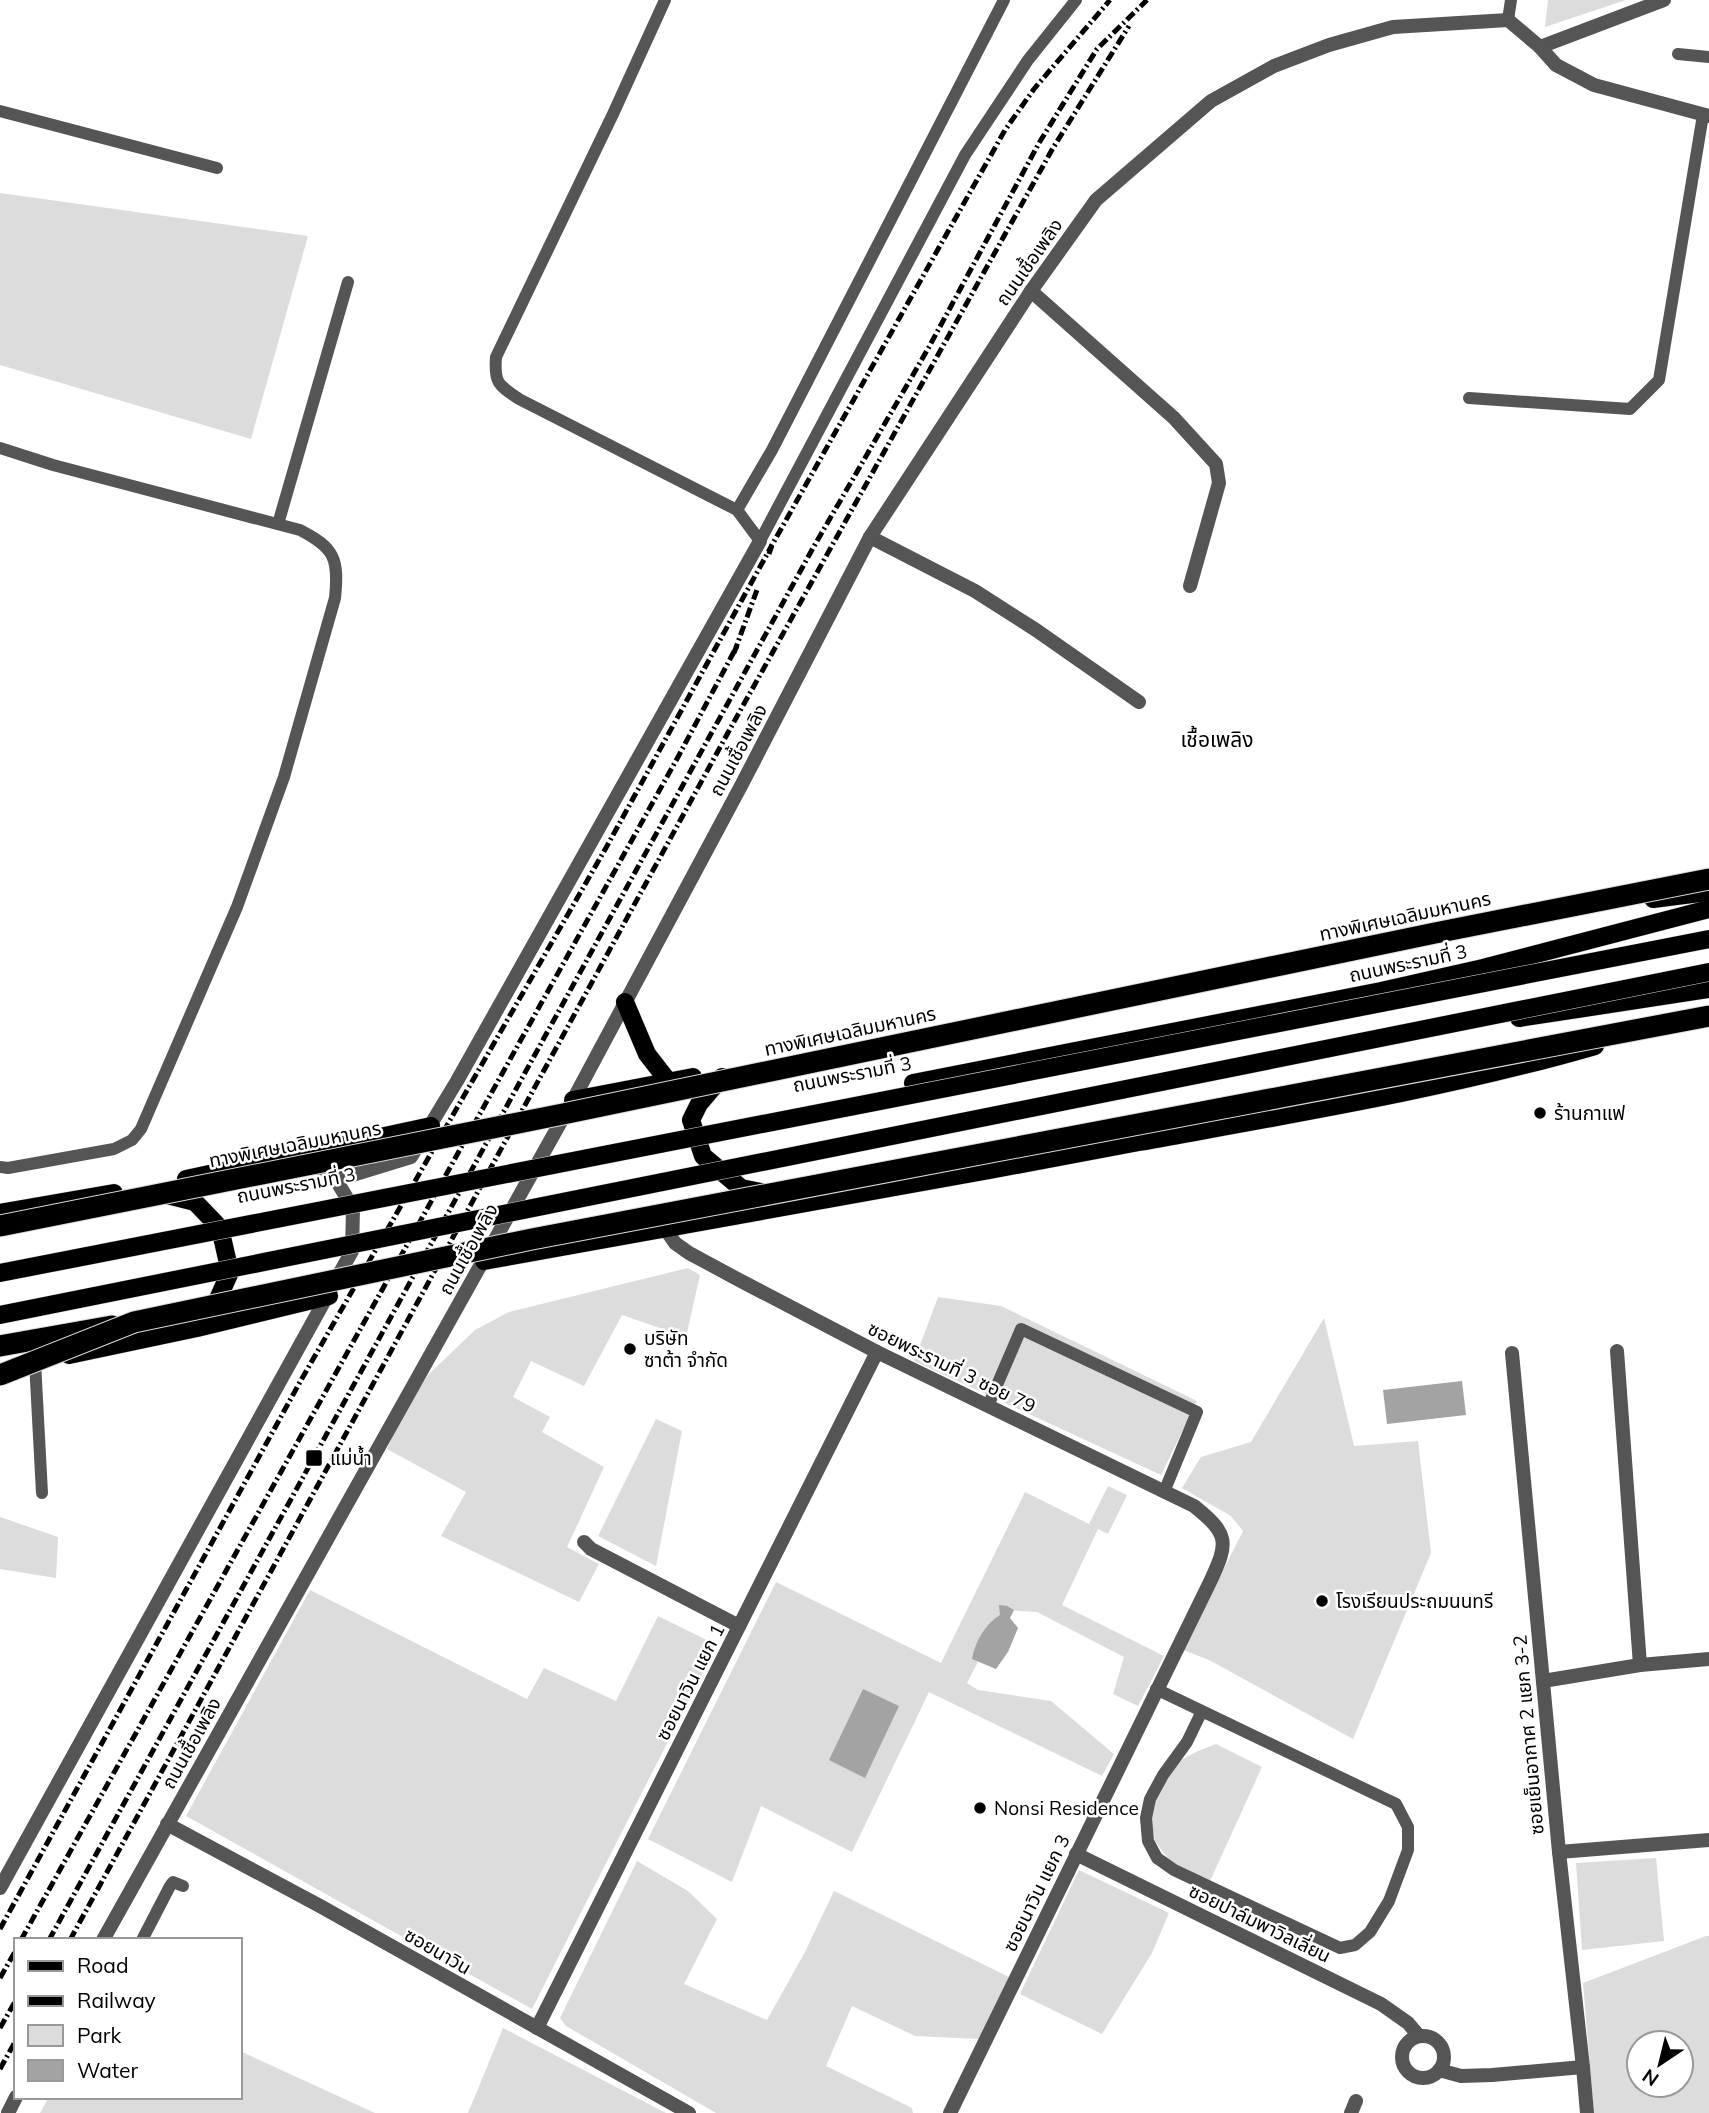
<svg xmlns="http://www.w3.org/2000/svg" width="1709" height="2113" viewBox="0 0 1709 2113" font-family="Mulish,'Noto Sans Thai',sans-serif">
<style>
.green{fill:#dcdcdc;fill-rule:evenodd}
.water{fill:#a3a3a3}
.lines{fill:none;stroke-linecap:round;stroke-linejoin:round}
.primary-casing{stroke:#dbdbdb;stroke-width:19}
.motorway-casing{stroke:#dbdbdb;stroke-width:23}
.service{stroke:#555;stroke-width:12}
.minor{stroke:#555;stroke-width:14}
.tertiary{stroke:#555;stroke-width:14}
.primary{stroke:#000;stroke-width:18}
.motorway{stroke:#000;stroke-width:21}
.rail{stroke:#000;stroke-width:5;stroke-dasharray:10 3.5 2 3.5;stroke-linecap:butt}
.primary-bridge-casing{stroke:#dbdbdb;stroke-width:19;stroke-linecap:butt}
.motorway-bridge-casing{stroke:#dbdbdb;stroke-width:23;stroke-linecap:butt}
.primary-bridge{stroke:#000;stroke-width:18}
.motorway-bridge{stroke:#000;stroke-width:21}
.poi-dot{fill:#000;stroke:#fff;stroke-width:2.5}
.labels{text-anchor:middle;stroke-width:5;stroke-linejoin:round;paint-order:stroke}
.street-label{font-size:19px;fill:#000;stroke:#fff}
.poi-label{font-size:19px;fill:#000;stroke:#fff;text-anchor:start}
.neighbourhood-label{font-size:21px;fill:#000;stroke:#fff}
</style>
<rect width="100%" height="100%" fill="#fff"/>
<g class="green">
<polygon points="1548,0 1626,0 1545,27"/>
<polygon points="0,193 308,236 251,439 0,365"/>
<polygon points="688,1268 700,1275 686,1337 622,1315 584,1386 531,1361 513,1397 550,1417 542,1432 604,1467 567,1547 599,1564 579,1602 441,1536 466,1492 387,1449 404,1410 428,1375 475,1330 509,1312"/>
<polygon points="938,1297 1001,1306 1197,1401 1161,1475 914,1361"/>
<polygon points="1324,1318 1354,1446 1418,1441 1431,1553 1353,1739 1209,1660 1183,1650 1243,1531 1231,1516 1182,1488 1201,1457 1251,1442"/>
<polygon points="656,1419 682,1431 656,1566 598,1536"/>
<polygon points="1108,1486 1127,1495 1108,1534 1098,1529 1062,1605 1164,1656 1138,1706 1113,1694 1124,1657 1037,1612 1005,1610 967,1683 978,1690 1051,1701 1114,1754 1102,1776 929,1692 852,1852 761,1806 732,1882 648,1839 776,1582 941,1663 1025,1492 1089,1524"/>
<polygon points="0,1517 58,1537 56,1578 0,1569"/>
<polygon points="310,1590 527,1699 544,1668 616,1701 658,1616 717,1645 532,2009 186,1816"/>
<polygon points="1216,1744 1262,1767 1210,1881 1173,1865 1155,1841 1150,1815 1159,1792 1179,1761 1198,1751"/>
<polygon points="1656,1858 1664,1941 1582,1950 1576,1863"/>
<polygon points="637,1861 688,1891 717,1919 684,1984 767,2020 805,1952 834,1891 1009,1977 979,2039 915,2036 852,2006 826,2066 912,2108 913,2113 716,2113 566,2026 560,2018"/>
<polygon points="1079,1870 1169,1913 1152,1953 1102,2034 1020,1994"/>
<path d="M 1706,1936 L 1709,1936 L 1709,2113 L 1594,2113 L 1583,1983 ZM 1639,2043 L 1681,2043 L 1681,2085 L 1639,2085 Z"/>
<polygon points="503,2028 666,2113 468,2113"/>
<polygon points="240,2051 375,2113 40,2113 49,2097 240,2097"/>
</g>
<g class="water">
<polygon points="1462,1381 1466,1415 1387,1424 1383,1390"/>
<path d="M 999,1605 L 1007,1606 L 1014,1610 L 1010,1618 L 1018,1628 L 1008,1652 L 996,1669 L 972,1659 C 975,1642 985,1624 1000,1615 Z"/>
<polygon points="863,1689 899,1706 865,1778 829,1760"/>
</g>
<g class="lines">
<defs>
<g id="primary">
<polyline points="1653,899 1709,892"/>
<polyline points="625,1002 647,1054 668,1081"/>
<polyline points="1519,1018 1709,989"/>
<polyline points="722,1077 699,1104 691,1120 703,1156 741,1188 765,1193"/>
<polyline points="913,1083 1381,991 1483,968 1709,909"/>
<polyline points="573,1100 693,1077"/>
<polyline points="186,1179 431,1126"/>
<polyline points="163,1194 195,1202 220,1228 230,1272 218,1299 208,1313"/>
<polyline points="0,1213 114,1193"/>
<path d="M 484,1261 C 703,1223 921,1183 1139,1142 C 1292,1114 1446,1089 1595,1046"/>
<polyline points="69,1355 197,1328 329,1296"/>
</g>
<polyline id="motorway" points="0,1346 112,1326"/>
</defs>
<use href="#primary" class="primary-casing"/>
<use href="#motorway" class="motorway-casing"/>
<g class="service">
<path d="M 665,0 L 613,114 L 496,357 C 494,383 498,385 519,399 L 737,510"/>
<polyline points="1004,0 772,450 737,510 760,541 965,155 1028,60 1076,0"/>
<polyline points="1508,20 1511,0"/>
<polyline points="1678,54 1709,57"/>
<polyline points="0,111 217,168"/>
<polyline points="1469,398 1630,409 1659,380 1703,115"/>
<path d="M 0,448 L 53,465 L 300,530 C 335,548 339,559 335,598 L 284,777 L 237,907 L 141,1129 L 132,1140 L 114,1149 L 8,1168 L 0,1167"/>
<polyline points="278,524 348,282"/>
<polyline points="35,1362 42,1493"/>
<polyline points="988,1406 1021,1329 1197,1412 1164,1492"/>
<polyline points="1156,1689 1396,1804 1408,1827 1408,1850 1389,1901 1370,1932 1355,1945 1340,1948 1174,1870 1157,1858 1148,1841 1146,1818 1150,1799 1163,1775 1187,1742 1202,1711"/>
<polyline points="142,1940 170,1886 173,1882 183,1886"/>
</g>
<g class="minor">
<polyline points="1540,47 1664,0"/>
<polyline points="1031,291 1174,418 1216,464 1219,483 1190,586"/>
<polyline points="870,537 975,591 1036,630 1139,702"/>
<polyline points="336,1180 411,1157 457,1081 760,541"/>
<path d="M 666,1230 L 675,1243 L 689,1253 L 741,1281 L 877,1352 L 1194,1506 C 1229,1534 1229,1542 1210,1582 L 950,2113"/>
<polyline points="1617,1351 1640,1665"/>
<polyline points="1512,1353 1559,1852 1583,2067 1587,2113"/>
<polyline points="584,1542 591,1549 739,1626"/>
<polyline points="1543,1681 1640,1665 1709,1659"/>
<polyline points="167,1824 320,1906 689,2113"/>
<polyline points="1559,1852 1709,1840"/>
<polyline points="1076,1854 1381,2004 1408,2023 1419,2036"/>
<polyline points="0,1888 352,1251 353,1208 336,1180 309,1161"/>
<polyline points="537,2028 877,1352"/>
<circle cx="1423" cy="2057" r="21"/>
<polyline points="1439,2070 1461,2076 1492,2075 1583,2067"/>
<polyline points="1351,2113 1356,2101"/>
</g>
<g class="tertiary">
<polyline points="103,1940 573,1100 742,784 870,537 1031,291 1096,200 1211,101 1274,66 1329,45 1393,27 1508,20 1540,47 1556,65 1594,85 1709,116"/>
<polyline points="8,2113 16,2097"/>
</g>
<use href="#primary" class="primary"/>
<use href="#motorway" class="motorway"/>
<g class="rail">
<polyline points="769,554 772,545 1005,130 1034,89 1110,0"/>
<polyline points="734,653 758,587"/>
<polyline points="0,1929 300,1382 607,846 772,545"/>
<polyline points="21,1940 678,757 737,646"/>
<polyline points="49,1940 813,548 929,347 1039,143 1097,49 1147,0"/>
<polyline points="70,1940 730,729 1053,148 1129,26"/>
<polyline points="0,1978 16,1950"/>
<polyline points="0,2028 16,2000"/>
<polyline points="0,2069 16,2040"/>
</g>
<defs>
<g id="primary-bridge">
<polyline points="0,1273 1709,939"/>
<polyline points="0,1315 1709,972"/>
</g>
<g id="motorway-bridge">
<polyline points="0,1226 563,1114 1435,933 1709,879"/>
<polyline points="0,1375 134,1322 532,1239 1709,1016"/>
</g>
</defs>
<use href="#primary-bridge" class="primary-bridge-casing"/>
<use href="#motorway-bridge" class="motorway-bridge-casing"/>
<use href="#primary-bridge" class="primary-bridge"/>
<use href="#motorway-bridge" class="motorway-bridge"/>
</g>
<g class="poi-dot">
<circle cx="1540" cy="1113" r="7"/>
<circle cx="630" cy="1349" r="7"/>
<rect x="305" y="1449" width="18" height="18" rx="3.5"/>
<circle cx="1322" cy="1601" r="7"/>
<circle cx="980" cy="1808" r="7"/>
</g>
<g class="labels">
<g class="street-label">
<text transform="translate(1029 262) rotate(-55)" y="7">ถนนเชื้อเพลิง</text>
<text transform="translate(738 750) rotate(-62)" y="7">ถนนเชื้อเพลิง</text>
<text transform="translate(1405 916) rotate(-12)" y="7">ทางพิเศษเฉลิมมหานคร</text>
<text transform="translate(1408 963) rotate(-12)" y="7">ถนนพระรามที่ 3</text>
<text transform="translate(850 1031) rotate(-12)" y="7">ทางพิเศษเฉลิมมหานคร</text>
<text transform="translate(852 1074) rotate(-11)" y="7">ถนนพระรามที่ 3</text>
<text transform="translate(295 1144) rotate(-11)" y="7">ทางพิเศษเฉลิมมหานคร</text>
<text transform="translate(296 1185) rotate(-11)" y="7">ถนนพระรามที่ 3</text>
<text transform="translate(468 1249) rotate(-61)" y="7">ถนนเชื้อเพลิง</text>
<text transform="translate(952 1367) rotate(26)" y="7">ซอยพระรามที่ 3 ซอย 79</text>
<text transform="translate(690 1682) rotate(-63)" y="7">ซอยนาวิน แยก 1</text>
<text transform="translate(1528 1735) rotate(-95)" y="7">ซอยเย็นอากาศ 2 แยก 3-2</text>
<text transform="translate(191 1743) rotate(-61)" y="7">ถนนเชื้อเพลิง</text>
<text transform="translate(1036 1893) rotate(-64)" y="7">ซอยนาวิน แยก 3</text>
<text transform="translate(1260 1923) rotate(26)" y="7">ซอยปาล์มพาวิลเลี่ยน</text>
<text transform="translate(438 1951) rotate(30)" y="7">ซอยนาวิน</text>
</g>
<g class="poi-label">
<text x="1554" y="1120">ร้านกาแฟ</text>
<text x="644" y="1345">บริษัท<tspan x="644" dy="22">ซาต้า จำกัด</tspan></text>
<text x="330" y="1465">แม่น้ำ</text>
<text x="1336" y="1608">โรงเรียนประถมนนทรี</text>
<text x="994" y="1815">Nonsi Residence</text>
</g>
<g class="neighbourhood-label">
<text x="1217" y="747">เชื้อเพลิง</text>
</g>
</g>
<rect x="14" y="1938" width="228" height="161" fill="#ffffff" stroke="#999999" stroke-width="2"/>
<rect x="28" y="1961" width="35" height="10" fill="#000000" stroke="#999999" stroke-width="2"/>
<text x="77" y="1973" font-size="21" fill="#000000">Road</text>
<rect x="28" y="1996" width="35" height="10" fill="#000000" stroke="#999999" stroke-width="2"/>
<text x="77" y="2008" font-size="21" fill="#000000">Railway</text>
<rect x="28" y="2025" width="35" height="21" fill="#dcdcdc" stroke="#999999" stroke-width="2"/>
<text x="77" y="2043" font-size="21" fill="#000000">Park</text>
<rect x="28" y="2060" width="35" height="21" fill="#a3a3a3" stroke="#999999" stroke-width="2"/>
<text x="77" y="2078" font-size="21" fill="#000000">Water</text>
<g transform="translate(1660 2064) rotate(215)"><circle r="33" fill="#ffffff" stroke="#999999" stroke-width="2"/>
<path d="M0-5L12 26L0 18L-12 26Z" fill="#000000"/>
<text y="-10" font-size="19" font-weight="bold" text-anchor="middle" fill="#000000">N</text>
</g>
</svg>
